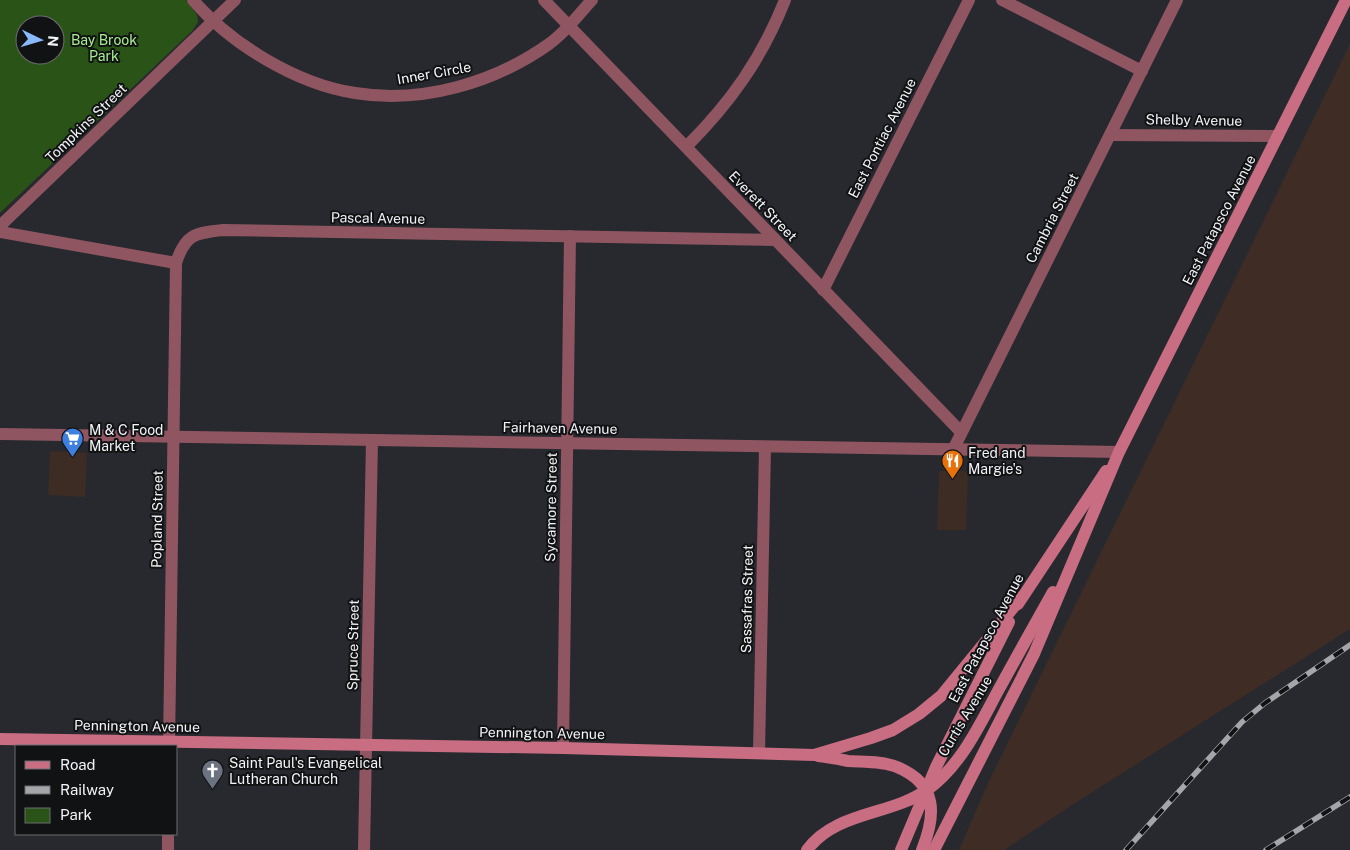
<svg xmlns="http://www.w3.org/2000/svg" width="1350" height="850" viewBox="0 0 1350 850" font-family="'Public Sans',sans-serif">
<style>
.commercial{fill:#3d2c23}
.industrial{fill:#3e2c25}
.green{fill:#2a5417;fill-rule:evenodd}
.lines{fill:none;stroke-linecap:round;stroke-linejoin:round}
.minor{stroke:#8f5662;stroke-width:12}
.tertiary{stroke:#8f5662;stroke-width:12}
.secondary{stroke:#c96d82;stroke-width:12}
.rail-casing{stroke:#a5a6a9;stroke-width:5.5}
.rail{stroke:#111214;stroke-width:4;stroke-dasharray:11;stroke-linecap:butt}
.labels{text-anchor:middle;stroke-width:4;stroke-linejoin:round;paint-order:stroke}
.park-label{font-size:14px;fill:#a7ec8e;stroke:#111214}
.street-label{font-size:14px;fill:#f2f3f6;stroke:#111214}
.poi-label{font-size:14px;fill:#f2f3f6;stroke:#111214;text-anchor:start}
</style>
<rect width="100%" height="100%" fill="#28292e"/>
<g class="commercial">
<polygon points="50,451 87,453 85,497 48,495"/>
<polygon points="939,471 968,471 966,530 937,530"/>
</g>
<polygon class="industrial" points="1350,44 1350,629 1083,798 1004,850 959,850 987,785"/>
<path class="green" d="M 0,0 L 186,0 L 197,15 L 198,22 L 192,31 L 1,212 L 0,212 ZM 25,25 L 55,25 L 55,55 L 25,55 Z"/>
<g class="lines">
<g class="minor">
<path d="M 193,0 C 231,44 296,84 355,93 C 422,104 494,83 549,44 C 566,32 578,15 592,0"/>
<polyline points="544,0 961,432"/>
<polyline points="1002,0 1142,71"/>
<polyline points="1110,135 1278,136"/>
<path d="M 687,146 C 731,102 762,58 785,0"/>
<polyline points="0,226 235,0"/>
<polyline points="0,232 176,263"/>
<polyline points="823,290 969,0"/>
<polyline points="953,450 1177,0"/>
<path d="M 169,746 L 176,263 C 185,235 194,233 223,230 L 775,240"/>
<polyline points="563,748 570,236"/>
<polyline points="759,753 765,447"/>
<polyline points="168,850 168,834"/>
<polyline points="364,850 372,440"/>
</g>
<polyline class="tertiary" points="0,434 1119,452"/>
<g class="secondary">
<polyline points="1018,604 1106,471"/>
<polyline points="0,739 563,748 814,755 871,738 893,730 919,714 941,696 1022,597"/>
<path d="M 818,756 C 828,757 838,759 848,761 C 864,762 883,761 897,767 C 938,784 936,815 922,850"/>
<path d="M 807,850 C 836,811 890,816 927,790 C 961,766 980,724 999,689 C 1017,656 1035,624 1053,592"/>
<polyline points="901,850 936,767 1009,622"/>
<polyline points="934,850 1034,654 1119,452 1346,0"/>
</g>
<defs>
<g id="rail">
<polyline points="1126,850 1242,722 1265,703 1350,645"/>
<polyline points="1266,850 1350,797"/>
</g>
</defs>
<use href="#rail" class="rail-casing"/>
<use href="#rail" class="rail"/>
</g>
<defs>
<symbol id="supermarket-pin" viewBox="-11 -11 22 30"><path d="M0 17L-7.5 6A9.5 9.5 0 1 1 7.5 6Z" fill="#3f7fe0" stroke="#111214"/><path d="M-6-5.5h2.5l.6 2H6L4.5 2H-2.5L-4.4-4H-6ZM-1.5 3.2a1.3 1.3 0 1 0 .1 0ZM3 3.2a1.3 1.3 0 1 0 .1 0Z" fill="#fff"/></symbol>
<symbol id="restaurant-pin" viewBox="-11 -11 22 30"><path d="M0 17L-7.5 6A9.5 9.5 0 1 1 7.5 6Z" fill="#e8710a" stroke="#111214"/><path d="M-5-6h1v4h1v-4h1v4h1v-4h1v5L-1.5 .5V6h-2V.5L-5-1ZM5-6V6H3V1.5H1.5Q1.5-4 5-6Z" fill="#fff"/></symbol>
<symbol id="church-pin" viewBox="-11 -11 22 30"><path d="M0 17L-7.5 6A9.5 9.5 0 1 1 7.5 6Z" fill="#6b7280" stroke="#111214"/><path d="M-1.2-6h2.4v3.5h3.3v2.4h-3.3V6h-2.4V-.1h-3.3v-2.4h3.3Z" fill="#fff"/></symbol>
</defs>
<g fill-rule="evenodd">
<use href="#supermarket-pin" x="60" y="426" width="25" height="34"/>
<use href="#restaurant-pin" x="940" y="448" width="25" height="34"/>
<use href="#church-pin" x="200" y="758" width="25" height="34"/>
</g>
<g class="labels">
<g class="park-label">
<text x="104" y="45">Bay Brook<tspan x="104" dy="16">Park</tspan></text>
</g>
<g class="street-label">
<text transform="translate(434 73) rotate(-10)" y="5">Inner Circle</text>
<text transform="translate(1194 120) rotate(1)" y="5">Shelby Avenue</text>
<text transform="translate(86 123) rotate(-44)" y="5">Tompkins Street</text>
<text transform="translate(882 138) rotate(-63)" y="5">East Pontiac Avenue</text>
<text transform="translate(763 206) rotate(46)" y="5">Everett Street</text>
<text transform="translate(378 218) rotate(1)" y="5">Pascal Avenue</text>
<text transform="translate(1052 218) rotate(-63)" y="5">Cambria Street</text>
<text transform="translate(1219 220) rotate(-63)" y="5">East Patapsco Avenue</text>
<text transform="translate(560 428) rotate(1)" y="5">Fairhaven Avenue</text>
<text transform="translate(551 507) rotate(-89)" y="5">Sycamore Street</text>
<text transform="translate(157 519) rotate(-89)" y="5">Popland Street</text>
<text transform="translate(747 599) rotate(-89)" y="5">Sassafras Street</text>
<text transform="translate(986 638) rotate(-62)" y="5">East Patapsco Avenue</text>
<text transform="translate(353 645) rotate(-89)" y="5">Spruce Street</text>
<text transform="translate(965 716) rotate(-59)" y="5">Curtis Avenue</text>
<text transform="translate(137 726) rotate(1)" y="5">Pennington Avenue</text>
<text transform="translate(542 733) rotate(1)" y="5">Pennington Avenue</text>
</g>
<g class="poi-label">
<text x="89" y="435">M &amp; C Food<tspan x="89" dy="16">Market</tspan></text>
<text x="968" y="458">Fred and<tspan x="968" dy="16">Margie's</tspan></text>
<text x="229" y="768">Saint Paul's Evangelical<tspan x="229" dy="16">Lutheran Church</tspan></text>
</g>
</g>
<rect x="15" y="745" width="162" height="90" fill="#111214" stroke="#6b6c6e"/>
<rect x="25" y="761" width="25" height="8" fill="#c96d82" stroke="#6b6c6e"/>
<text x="60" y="770" font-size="15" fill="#f2f3f6">Road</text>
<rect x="25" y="786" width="25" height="8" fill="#a5a6a9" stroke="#6b6c6e"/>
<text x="60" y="795" font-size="15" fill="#f2f3f6">Railway</text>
<rect x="25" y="808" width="25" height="15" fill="#2a5417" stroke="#6b6c6e"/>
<text x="60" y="820" font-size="15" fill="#f2f3f6">Park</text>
<g transform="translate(40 40) rotate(95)"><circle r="24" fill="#111214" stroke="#6b6c6e"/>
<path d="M0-4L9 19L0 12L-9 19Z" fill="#89bafc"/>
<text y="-8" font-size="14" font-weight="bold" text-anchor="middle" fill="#f2f3f6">N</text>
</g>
</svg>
